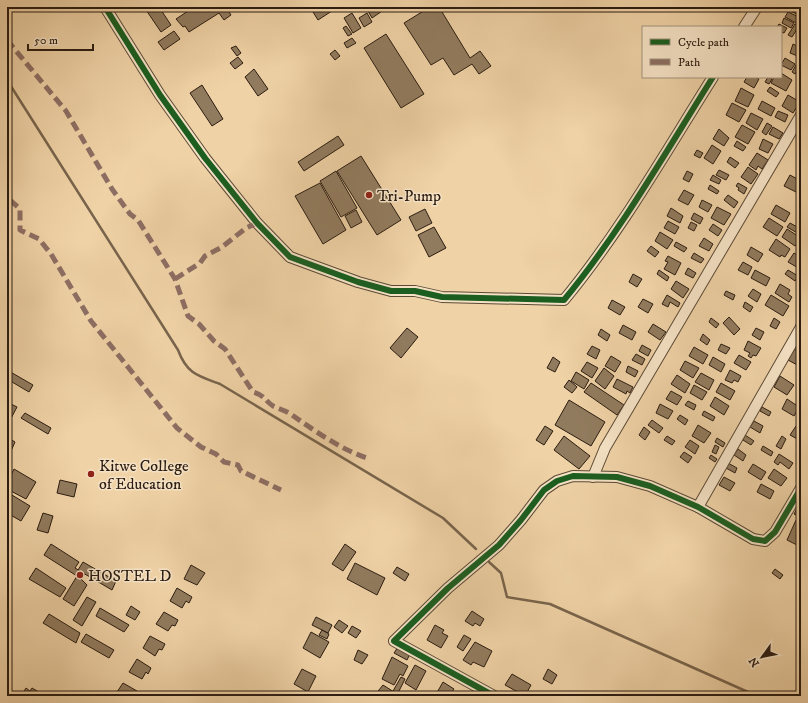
<svg xmlns="http://www.w3.org/2000/svg" width="808" height="703" viewBox="0 0 808 703" font-family="'IM FELL DW Pica',serif">
<style>
.lines{fill:none;stroke-linecap:round;stroke-linejoin:round}
.stream{stroke:#78644c;stroke-width:2.5}
.building{fill:#917b5e;stroke:#2b1c11}
.minor-casing{stroke:#5c4a36;stroke-width:12}
.minor{stroke:#f5e2c5;stroke-width:10}
.quiet{stroke:#8d6e63;stroke-width:5;stroke-dasharray:10 5;stroke-linecap:butt}
.cycleway-casing{stroke:#f5e2c5;stroke-width:8}
.cycleway{stroke:#1b5e20;stroke-width:6}
.poi-dot{fill:#8f2418;stroke:#f5e2c5;stroke-width:1.5}
.labels{text-anchor:middle;stroke-width:3;stroke-linejoin:round;paint-order:stroke}
.poi-label{font-size:16px;fill:#2b1c11;stroke:#f5e2c5;text-anchor:start}
</style>
<rect width="100%" height="100%" fill="#efd2a6"/>
<filter id="stains"><feTurbulence type="fractalNoise" baseFrequency=".005" numOctaves="4"/><feColorMatrix values="0 0 0 0 .2 0 0 0 0 .09 0 0 0 0 .02 0 0 0 .5 -.17"/></filter>
<radialGradient id="worn" r=".72"><stop offset=".6" stop-color="#630" stop-opacity="0"/><stop offset="1" stop-color="#630" stop-opacity=".3"/></radialGradient>
<g class="lines">
<g class="stream">
<path d="M 7,80 L 178,350 C 187,374 198,376 220,384 L 443,518 L 476,549"/>
<polyline points="489,562 501,573 507,597 550,604 757,696"/>
</g>
</g>
<g class="building">
<polygon points="144,7 159,7 171,25 161,32"/>
<polygon points="194,7 226,7 231,15 224,20 219,13 189,32 185,26 183,27 176,19"/>
<polygon points="317,7 334,7 335,9 318,20 313,12 318,9"/>
<polygon points="374,7 388,7 372,18 368,11"/>
<polygon points="430,7 439,7 470,58 480,51 491,66 479,74 472,64 454,75 443,58 431,65 404,23"/>
<polygon points="791,7 801,7 800,15 789,11"/>
<polygon points="788,12 801,18 798,24 785,17"/>
<polygon points="352,13 361,28 353,33 344,18"/>
<polygon points="367,13 372,22 364,27 359,18"/>
<polygon points="784,18 794,23 791,28 782,23"/>
<polygon points="779,24 787,28 784,33 781,32 781,27 777,27"/>
<polygon points="795,24 799,26 792,37 788,35"/>
<polygon points="346,26 352,34 348,36 343,28"/>
<polygon points="174,31 180,39 164,50 158,42"/>
<polygon points="386,34 424,94 401,108 364,48"/>
<polygon points="352,38 356,43 347,48 344,43"/>
<polygon points="793,44 801,48 800,57 790,53"/>
<polygon points="236,46 241,53 237,56 231,48"/>
<polygon points="335,50 340,56 335,60 330,54"/>
<polygon points="238,57 243,63 235,69 230,63"/>
<polygon points="785,58 795,64 791,70 781,65"/>
<polygon points="796,65 800,67 795,74 792,72"/>
<polygon points="254,69 268,89 258,96 245,77"/>
<polygon points="781,73 792,80 786,91 771,83 774,77 781,77"/>
<polygon points="747,77 755,77 759,79 754,88 744,82"/>
<polygon points="768,77 772,79 769,84 765,82"/>
<polygon points="202,85 223,119 212,126 190,93"/>
<polygon points="770,87 779,93 776,97 767,91"/>
<polygon points="741,88 754,95 748,107 735,101"/>
<polygon points="788,95 800,102 793,113 782,106"/>
<polygon points="762,101 775,108 771,116 758,109"/>
<polygon points="732,103 746,110 739,122 726,115"/>
<polygon points="778,111 788,115 785,122 775,117"/>
<polygon points="751,113 763,119 757,130 746,123"/>
<polygon points="767,123 772,126 766,135 762,132"/>
<polygon points="742,125 755,132 748,144 735,137"/>
<polygon points="773,127 783,133 779,139 769,134"/>
<polygon points="719,129 729,138 724,146 713,139"/>
<polygon points="338,136 344,145 304,171 298,162"/>
<polygon points="763,139 773,144 768,153 759,149"/>
<polygon points="737,141 746,147 743,151 734,146"/>
<polygon points="712,145 721,151 713,164 704,158"/>
<polygon points="697,150 703,153 700,158 694,155"/>
<polygon points="757,153 768,160 762,169 758,166 756,170 749,165"/>
<polygon points="361,156 401,220 377,235 337,171"/>
<polygon points="730,157 739,163 735,168 727,162"/>
<polygon points="748,167 758,174 751,184 741,177"/>
<polygon points="719,170 729,175 726,180 716,175"/>
<polygon points="336,171 357,208 341,217 320,181"/>
<polygon points="687,171 693,174 689,182 683,179"/>
<polygon points="713,175 721,180 719,184 710,180"/>
<polygon points="790,175 801,181 801,188 798,193 784,186"/>
<polygon points="320,183 346,230 323,244 295,196"/>
<polygon points="738,183 747,188 744,194 738,190 739,188 736,186"/>
<polygon points="710,185 719,191 717,194 708,189"/>
<polygon points="684,190 694,195 688,205 678,200"/>
<polygon points="728,195 738,202 734,208 724,200"/>
<polygon points="702,200 712,205 708,212 699,207"/>
<polygon points="776,205 790,213 785,222 771,214"/>
<polygon points="717,207 731,214 724,225 711,218"/>
<polygon points="671,208 683,216 680,223 667,216"/>
<polygon points="425,209 432,223 416,231 409,217"/>
<polygon points="356,210 362,222 351,228 345,216"/>
<polygon points="694,213 703,218 700,224 691,219"/>
<polygon points="769,218 783,227 777,236 763,227"/>
<polygon points="668,221 679,227 675,234 664,228"/>
<polygon points="691,222 697,225 694,231 688,228"/>
<polygon points="790,223 801,229 799,234 787,227"/>
<polygon points="713,224 722,230 718,236 709,230"/>
<polygon points="434,227 446,248 429,257 418,235"/>
<polygon points="787,229 801,238 795,246 782,237"/>
<polygon points="660,232 673,240 667,249 655,241"/>
<polygon points="704,238 713,244 709,251 699,246"/>
<polygon points="776,239 790,249 785,257 781,255 780,257 769,250"/>
<polygon points="676,242 687,248 684,252 674,246"/>
<polygon points="651,246 659,252 655,257 647,251"/>
<polygon points="751,247 763,254 758,262 747,255"/>
<polygon points="694,253 704,259 701,263 691,258"/>
<polygon points="794,253 801,257 800,269 788,262"/>
<polygon points="668,256 681,263 675,275 664,269 668,262 665,261"/>
<polygon points="743,262 752,267 748,275 738,270"/>
<polygon points="688,268 696,273 693,278 685,274"/>
<polygon points="659,270 669,277 667,281 657,274"/>
<polygon points="755,270 770,278 766,286 751,278"/>
<polygon points="788,270 798,276 795,281 785,274"/>
<polygon points="633,274 642,279 637,287 629,282"/>
<polygon points="676,281 689,289 683,298 671,289"/>
<polygon points="780,284 790,290 788,294 792,297 789,302 775,293"/>
<polygon points="753,289 761,294 757,302 748,296"/>
<polygon points="726,291 735,295 733,300 724,295"/>
<polygon points="667,295 680,303 678,307 670,302 668,307 662,304"/>
<polygon points="771,295 789,306 783,316 765,305"/>
<polygon points="643,299 653,304 648,313 638,307"/>
<polygon points="612,300 625,307 620,315 608,308"/>
<polygon points="745,302 753,307 750,312 743,307"/>
<polygon points="729,317 740,329 734,335 723,323"/>
<polygon points="711,318 719,324 716,328 709,322"/>
<polygon points="774,318 780,322 776,329 770,326"/>
<polygon points="653,324 666,332 660,340 648,332"/>
<polygon points="623,325 636,332 632,340 619,333"/>
<polygon points="407,328 418,337 401,358 390,348"/>
<polygon points="756,328 764,332 760,340 752,335"/>
<polygon points="601,329 610,335 607,341 598,335"/>
<polygon points="703,334 710,340 707,345 700,340"/>
<polygon points="748,341 761,348 756,356 753,355 751,358 748,356 750,353 744,350"/>
<polygon points="721,344 730,348 726,354 718,350"/>
<polygon points="642,345 651,350 648,356 639,351"/>
<polygon points="592,346 600,350 596,359 587,354"/>
<polygon points="694,347 708,355 703,364 689,356"/>
<polygon points="794,349 801,353 801,367 788,360"/>
<polygon points="636,354 645,359 642,365 632,360"/>
<polygon points="739,355 751,362 746,370 734,363"/>
<polygon points="611,356 621,362 615,372 605,366"/>
<polygon points="553,357 560,362 555,372 547,368"/>
<polygon points="713,357 725,364 721,372 709,365"/>
<polygon points="685,361 699,368 693,378 680,370"/>
<polygon points="587,362 598,368 592,378 581,371"/>
<polygon points="628,366 638,371 635,377 626,372"/>
<polygon points="604,368 614,376 605,389 595,381"/>
<polygon points="7,370 33,385 29,392 7,379"/>
<polygon points="730,370 741,376 738,382 734,380 732,383 725,380"/>
<polygon points="576,372 589,380 584,389 571,381"/>
<polygon points="701,373 714,380 709,390 695,382"/>
<polygon points="677,375 690,384 685,393 671,384"/>
<polygon points="780,376 794,385 787,395 774,387"/>
<polygon points="617,379 633,387 630,393 627,391 626,394 613,387"/>
<polygon points="569,380 577,387 572,393 564,387"/>
<polygon points="591,383 624,405 617,415 584,392"/>
<polygon points="721,383 735,391 730,400 716,392"/>
<polygon points="694,385 707,392 702,400 690,393"/>
<polygon points="671,391 682,397 677,405 666,399"/>
<polygon points="715,397 729,406 724,415 710,406"/>
<polygon points="787,399 799,407 794,416 782,409"/>
<polygon points="569,400 605,422 591,446 555,425"/>
<polygon points="688,401 696,405 694,410 685,405"/>
<polygon points="9,403 17,407 7,426 7,406"/>
<polygon points="660,404 673,411 668,419 656,413"/>
<polygon points="762,407 771,412 769,416 760,411"/>
<polygon points="704,411 715,417 713,421 702,415"/>
<polygon points="25,413 51,428 48,434 21,418"/>
<polygon points="680,415 688,420 685,425 677,419"/>
<polygon points="652,420 663,428 659,433 648,425"/>
<polygon points="754,421 763,426 760,433 750,427"/>
<polygon points="698,425 711,433 704,443 692,436"/>
<polygon points="545,426 553,431 544,445 536,440"/>
<polygon points="796,426 801,429 801,441 790,435"/>
<polygon points="644,427 650,432 645,440 639,435"/>
<polygon points="745,435 754,441 751,445 743,440"/>
<polygon points="564,436 590,456 579,469 554,450"/>
<polygon points="667,436 675,441 672,445 664,440"/>
<polygon points="782,436 786,439 781,449 776,446"/>
<polygon points="7,437 15,442 11,451 7,449"/>
<polygon points="717,438 725,443 723,447 715,442"/>
<polygon points="690,440 699,446 695,454 685,447"/>
<polygon points="715,445 719,447 716,454 712,452"/>
<polygon points="763,446 773,452 771,456 761,450"/>
<polygon points="800,448 801,448 801,459 796,455"/>
<polygon points="738,449 746,455 743,461 734,455"/>
<polygon points="684,452 692,457 688,463 680,457"/>
<polygon points="779,454 793,463 789,469 780,462 778,465 774,462"/>
<polygon points="711,455 717,459 715,462 709,458"/>
<polygon points="728,463 737,468 735,473 726,468"/>
<polygon points="753,464 766,472 761,480 748,472"/>
<polygon points="14,469 36,482 26,499 7,489 7,483"/>
<polygon points="774,469 787,478 781,486 768,478"/>
<polygon points="724,477 735,483 730,491 719,485"/>
<polygon points="60,480 77,484 74,497 57,493"/>
<polygon points="761,484 774,491 770,499 757,492"/>
<polygon points="7,492 30,506 21,521 7,513"/>
<polygon points="800,503 801,504 801,517 794,514"/>
<polygon points="43,513 53,516 48,533 37,530"/>
<polygon points="796,520 801,522 801,537 797,545 787,540"/>
<polygon points="51,544 79,562 75,568 85,574 81,579 87,585 74,606 63,599 77,576 44,555"/>
<polygon points="345,544 356,552 343,571 332,564"/>
<polygon points="83,562 116,581 112,590 78,570"/>
<polygon points="355,563 385,578 377,595 347,579"/>
<polygon points="191,565 205,573 197,585 184,579"/>
<polygon points="397,567 409,574 405,581 393,573"/>
<polygon points="36,568 66,588 60,597 29,579"/>
<polygon points="775,569 783,575 780,579 772,573"/>
<polygon points="177,588 192,597 189,603 186,601 182,608 170,601"/>
<polygon points="87,597 96,602 82,626 73,620"/>
<polygon points="131,606 140,612 135,620 126,615"/>
<polygon points="100,608 129,625 124,632 96,616"/>
<polygon points="472,611 484,619 480,626 475,623 473,626 465,621"/>
<polygon points="164,612 178,620 175,626 172,625 168,631 156,624"/>
<polygon points="49,614 80,633 76,643 43,623"/>
<polygon points="316,617 332,625 328,633 312,625"/>
<polygon points="339,620 348,626 342,633 334,627"/>
<polygon points="435,625 444,630 442,633 448,636 441,648 427,640"/>
<polygon points="352,626 361,631 356,638 348,633"/>
<polygon points="322,630 329,634 327,639 319,635"/>
<polygon points="311,632 329,642 320,658 303,648"/>
<polygon points="86,634 114,650 109,658 81,642"/>
<polygon points="464,635 471,639 463,651 457,647"/>
<polygon points="150,636 165,644 162,650 159,649 155,656 143,648"/>
<polygon points="475,642 492,651 484,667 473,662 471,665 463,660"/>
<polygon points="398,647 410,654 407,660 394,653"/>
<polygon points="358,650 368,655 362,664 354,660"/>
<polygon points="392,657 408,666 403,676 400,674 394,685 382,679"/>
<polygon points="137,659 151,668 148,674 146,672 142,679 129,672"/>
<polygon points="415,665 426,671 416,690 405,683"/>
<polygon points="302,669 316,676 308,692 294,684"/>
<polygon points="548,669 557,675 552,684 543,679"/>
<polygon points="512,674 531,685 525,696 505,685"/>
<polygon points="401,677 405,679 398,693 393,691"/>
<polygon points="443,682 454,689 449,696 435,696"/>
<polygon points="123,683 137,691 135,696 115,695"/>
<polygon points="383,685 394,692 392,696 374,696"/>
<polygon points="26,688 30,691 32,688 44,695 21,696"/>
</g>
<g class="lines">
<defs>
<g id="minor">
<path d="M 105,7 L 160,95 L 205,158 L 257,223 L 290,257 L 358,282 L 391,291 L 415,291 L 442,297 L 564,300 C 621,231 665,153 713,77"/>
<polyline points="744,27 757,7"/>
<polyline points="593,477 605,448 801,115"/>
<polyline points="698,507 801,327"/>
<polyline points="494,696 394,641 448,588 499,545 521,520 544,490 557,481 573,476 617,477 650,486 698,507 753,539 765,541 775,532 801,488"/>
</g>
</defs>
<use href="#minor" class="minor-casing"/>
<use href="#minor" class="minor"/>
<g class="quiet">
<path d="M 7,40 L 66,111 L 112,189 L 130,214 L 138,220 L 175,279 L 188,316 L 199,324 L 214,341 L 225,349 L 253,392 C 266,396 264,400 273,406 C 279,409 287,411 292,415 C 315,431 340,449 367,458"/>
<polyline points="10,200 20,209 20,230 39,239 51,254 91,321 177,428 201,447 216,454 224,462 238,465 241,471 281,490"/>
<polyline points="175,279 200,263 205,256 222,247 246,228 257,223"/>
</g>
<defs>
<g id="cycleway">
<path d="M 105,7 L 160,95 L 205,158 L 257,223 L 290,257 L 358,282 L 391,291 L 415,291 L 442,297 L 564,300 C 621,231 665,153 713,77"/>
<polyline points="494,696 394,641 448,588 499,545 521,520 544,490 557,481 573,476 617,477 650,486 698,507 753,539 765,541 775,532 801,488"/>
</g>
</defs>
<use href="#cycleway" class="cycleway-casing"/>
<use href="#cycleway" class="cycleway"/>
</g>
<g class="poi-dot">
<circle cx="369" cy="195" r="4"/>
<circle cx="91" cy="474" r="4"/>
<circle cx="80" cy="575" r="4"/>
</g>
<g class="labels">
<g class="poi-label">
<text x="377" y="201">Tri-Pump</text>
<text x="99" y="471">Kitwe College<tspan x="99" dy="18">of Education</tspan></text>
<text x="88" y="581">HOSTEL D</text>
</g>
</g>
<rect width="808" height="703" fill="none" stroke="#efd2a6" stroke-width="24"/>
<rect x="8" y="8" width="792" height="687" fill="none" stroke="#2b1c11" stroke-width="2"/>
<rect x="12" y="12" width="784" height="679" fill="none" stroke="#2b1c11"/>
<rect x="642" y="26" width="140" height="52" fill="#f5e2c5" stroke="#a4937d"/>
<rect x="650" y="39" width="20" height="6" fill="#1b5e20" stroke="#a4937d"/>
<text x="678" y="46" font-size="12" fill="#2b1c11">Cycle path</text>
<rect x="650" y="59" width="20" height="6" fill="#8d6e63" stroke="#a4937d"/>
<text x="678" y="66" font-size="12" fill="#2b1c11">Path</text>
<g transform="translate(762 657) rotate(237)" stroke="#f5e2c5" stroke-width="3" paint-order="stroke">
<path d="M0-3L7 15L0 10L-7 15Z" fill="#2b1c11"/>
<text y="-6" font-size="11" font-weight="bold" text-anchor="middle" fill="#2b1c11">N</text>
</g>
<path d="M28 44v6h65v-6" fill="none" stroke="#2b1c11" stroke-width="2"/>
<text x="34" y="44" font-size="12" fill="#2b1c11" stroke="#f5e2c5" stroke-width="3" paint-order="stroke">50 m</text>
<rect width="100%" height="100%" filter="url(#stains)"/>
<rect width="100%" height="100%" fill="url(#worn)"/>
</svg>
